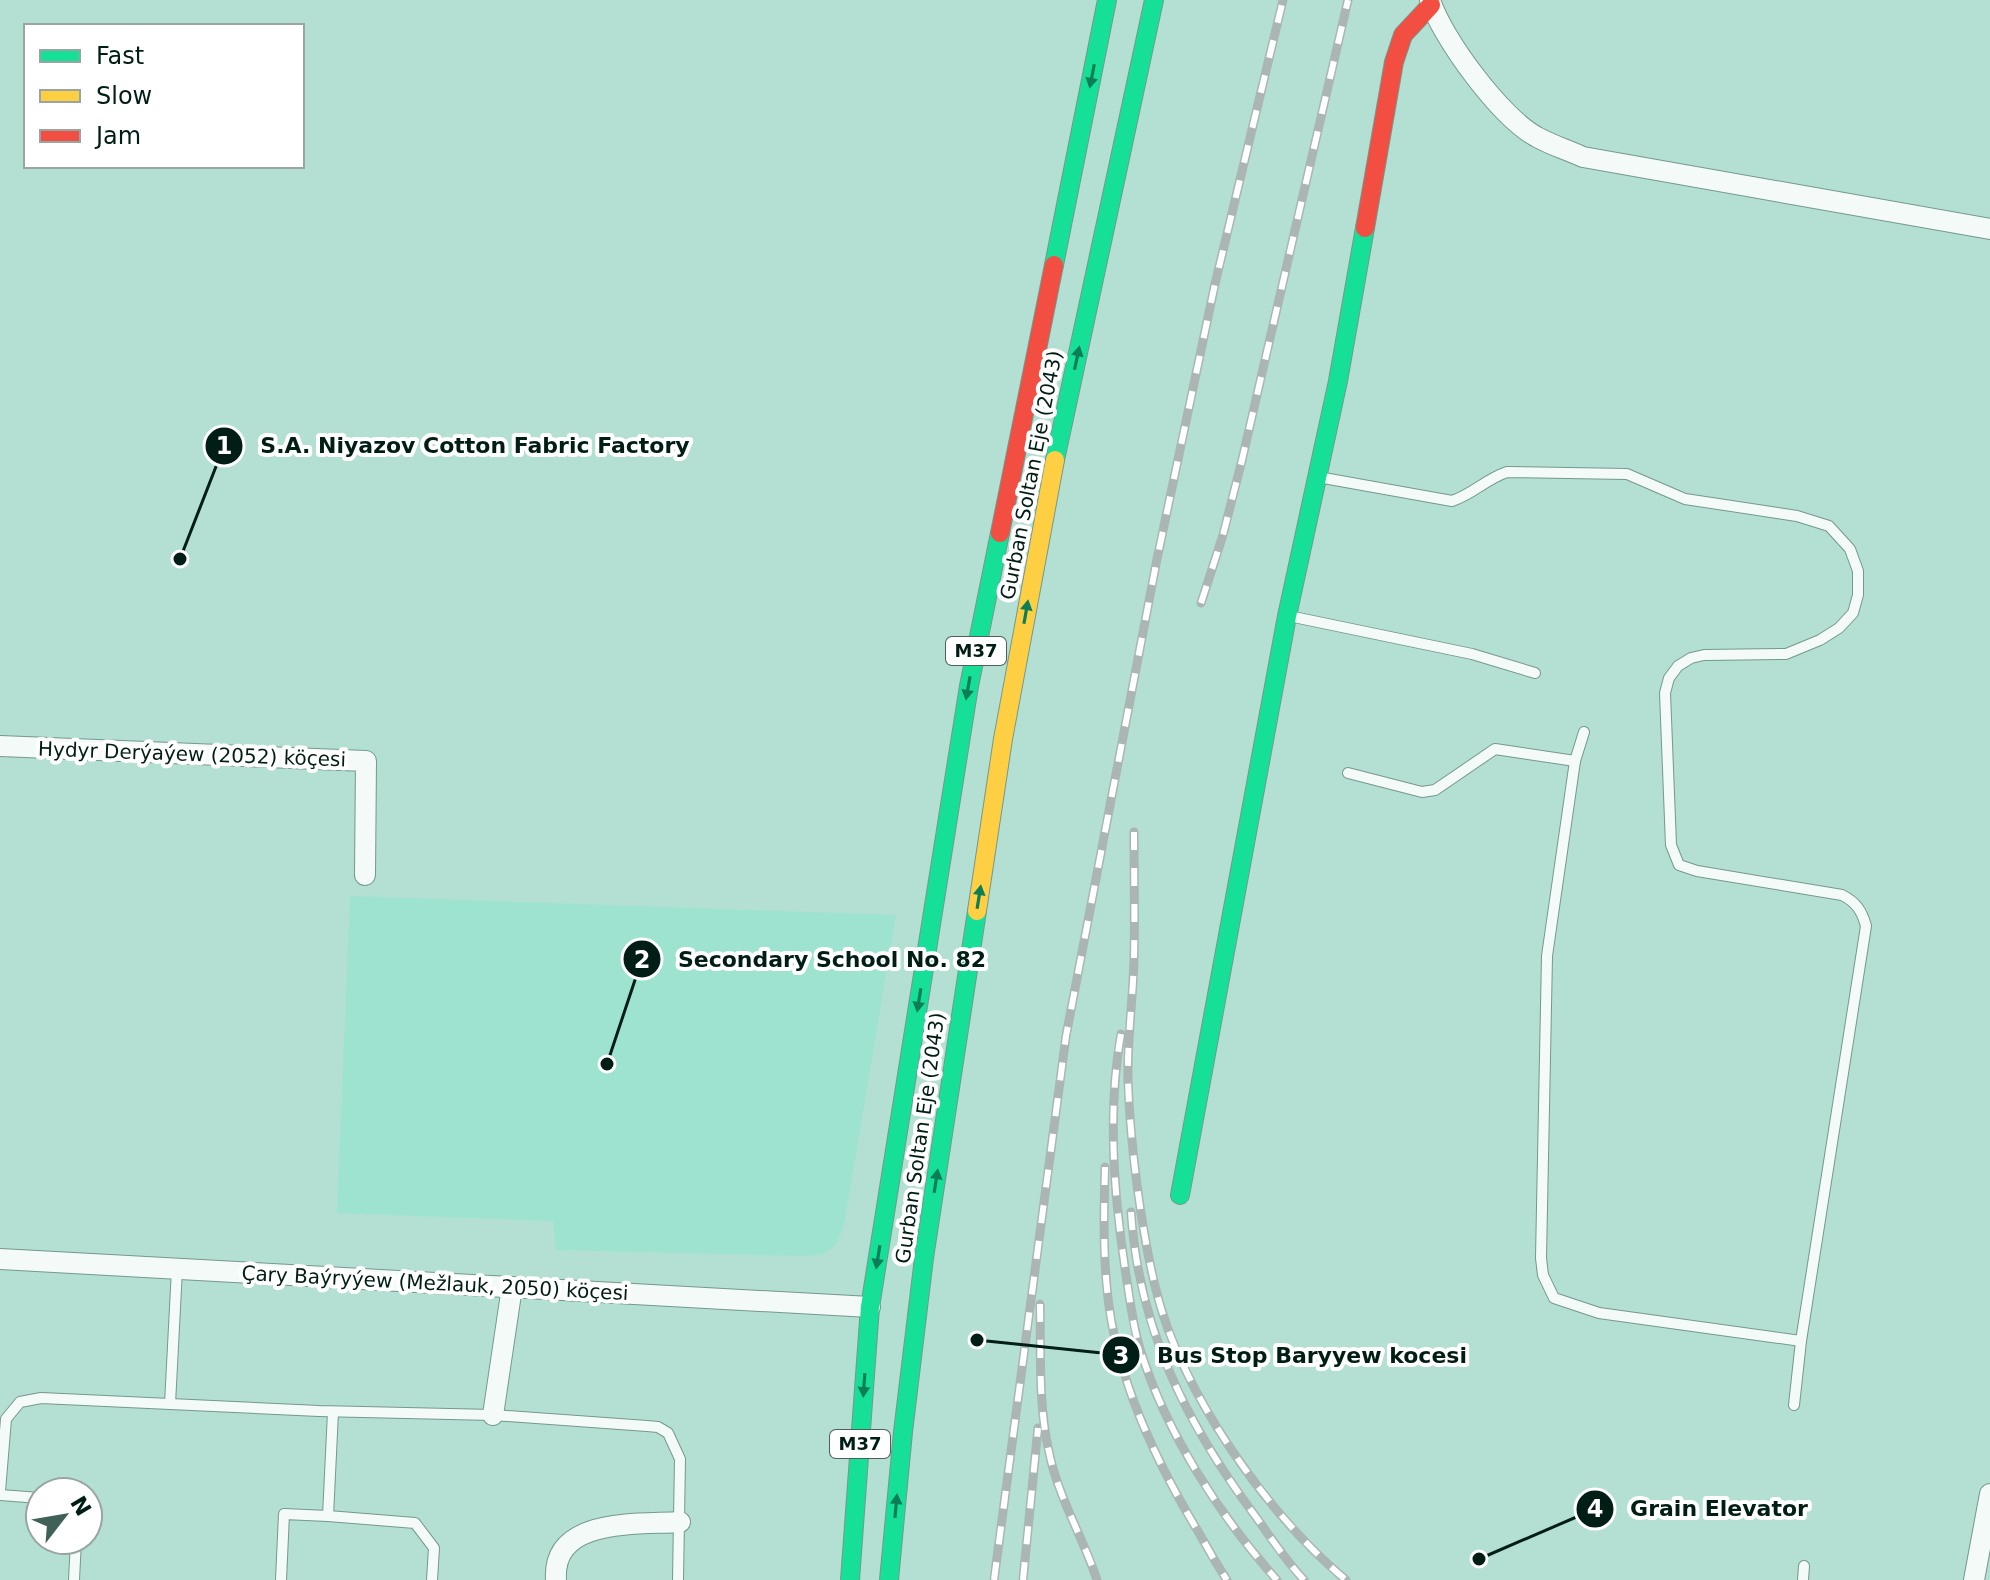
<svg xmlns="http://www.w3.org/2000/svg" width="1990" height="1580" viewBox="0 0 1990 1580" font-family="'DejaVu Sans',sans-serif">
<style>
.built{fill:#9ee3d0}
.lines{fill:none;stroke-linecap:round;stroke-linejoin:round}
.lane-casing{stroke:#75988f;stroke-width:12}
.street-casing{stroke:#75988f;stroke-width:22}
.fast-casing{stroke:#75988f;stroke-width:20}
.slow-casing{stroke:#75988f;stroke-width:20}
.jam-casing{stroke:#75988f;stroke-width:20}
.lane{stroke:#f4faf8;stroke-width:10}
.street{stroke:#f4faf8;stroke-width:20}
.fast{stroke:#16e098;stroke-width:18}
.slow{stroke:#ffcf43;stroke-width:18}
.jam{stroke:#f24e42;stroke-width:18}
.rail-casing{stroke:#abb5b3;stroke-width:9}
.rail{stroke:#fff;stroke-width:6;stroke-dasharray:18;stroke-linecap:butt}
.oneway{fill:#0b7e57}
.labels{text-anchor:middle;stroke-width:8;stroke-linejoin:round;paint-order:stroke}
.shield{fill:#fff;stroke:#4c615c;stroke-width:2}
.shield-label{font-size:18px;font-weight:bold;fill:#001d16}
.street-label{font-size:20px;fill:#001d16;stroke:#fff}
.leader{fill:none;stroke:#001d16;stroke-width:3}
.callout-dot{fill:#001d16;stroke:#fff;stroke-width:3}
.mark-label{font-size:24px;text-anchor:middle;font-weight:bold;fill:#fff}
.callout-label{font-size:22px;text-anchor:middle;font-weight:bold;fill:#001d16;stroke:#fff;stroke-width:8;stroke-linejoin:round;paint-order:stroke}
</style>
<rect width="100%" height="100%" fill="#b4dfd3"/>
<polygon class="built" points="350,896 896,915 844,1225 836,1245 825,1253 806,1256 556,1250 553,1221 337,1213"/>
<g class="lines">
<defs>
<g id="lane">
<path d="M 1318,477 L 1452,501 C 1473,494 1486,479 1507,472 L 1627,474 L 1685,499 L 1797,516 L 1829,526 L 1850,549 L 1858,571 L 1858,595 L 1853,613 L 1839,628 L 1820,640 L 1786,654 L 1704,655 L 1691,658 L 1678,666 L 1669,678 L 1665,693 L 1671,845 L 1679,865 L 1697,871 L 1842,895 C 1856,902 1862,911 1866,926 L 1801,1341 L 1794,1405"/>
<polyline points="1289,616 1472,654 1535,673"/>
<polyline points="1584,732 1575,761 1547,956 1541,1258 1543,1275 1554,1298 1599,1313 1801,1341"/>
<polyline points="1348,773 1422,792 1435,790 1495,749 1575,761"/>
<polyline points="170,1404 177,1269"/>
<polyline points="333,1412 328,1516 415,1523 434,1548 432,1580"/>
<polyline points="0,1491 6,1419 20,1402 41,1398 319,1411 493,1415 647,1426 658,1427 668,1433 680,1459 678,1580"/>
<polyline points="0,1495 40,1498"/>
<polyline points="74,1580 76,1540"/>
<polyline points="281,1580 284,1514 328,1516"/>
<polyline points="1803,1580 1804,1566"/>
</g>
<g id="street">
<path d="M 1430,0 C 1442,38 1501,118 1537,137 C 1551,145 1568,150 1583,157 L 1990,229"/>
<polyline points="0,746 366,761 365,875"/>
<polyline points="0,1259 870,1307"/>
<polyline points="493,1415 512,1287"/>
<path d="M 556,1580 C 552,1517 637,1525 680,1522"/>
<polyline points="1974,1580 1990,1494"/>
</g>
<g id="fast">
<polyline points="1054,265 1107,0"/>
<polyline points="1055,460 1154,0"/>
<polyline points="1180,1195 1287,616 1338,381 1365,228"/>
<polyline points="850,1580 870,1307 969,686 1000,533"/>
<polyline points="889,1580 903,1432 924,1258 977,911"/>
</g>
<polyline id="slow" points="977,911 1003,739 1055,460"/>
<g id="jam">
<polyline points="1365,228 1394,62 1403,35 1431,5"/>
<polyline points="1000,533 1054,265"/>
</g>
</defs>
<use href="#lane" class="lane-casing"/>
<use href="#street" class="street-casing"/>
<use href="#fast" class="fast-casing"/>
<use href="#slow" class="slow-casing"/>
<use href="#jam" class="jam-casing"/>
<use href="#lane" class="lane"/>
<use href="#street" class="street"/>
<use href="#fast" class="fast"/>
<use href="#slow" class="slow"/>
<use href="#jam" class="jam"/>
<defs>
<g id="rail">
<polyline points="1201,603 1223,535 1242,460 1348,0"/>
<path d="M 1134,832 C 1134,874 1135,917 1134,959 C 1133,999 1127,1040 1128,1080 C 1130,1144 1141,1229 1156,1290 C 1181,1392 1266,1513 1346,1580"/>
<path d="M 1121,1034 C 1107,1113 1114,1196 1126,1275 C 1130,1300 1133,1328 1141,1352 C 1166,1432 1221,1518 1277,1580"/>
<path d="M 1105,1167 C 1104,1208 1103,1249 1107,1289 C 1115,1376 1155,1460 1199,1533 C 1208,1549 1217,1565 1227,1580"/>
<path d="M 1131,1212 C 1139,1330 1186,1423 1256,1517 C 1271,1538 1286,1561 1304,1580"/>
<path d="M 1040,1304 C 1041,1353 1038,1404 1049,1452 C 1058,1497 1083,1537 1097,1580"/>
<polyline points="994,1580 1066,1036 1157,559 1215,284 1283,0"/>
<polyline points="1023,1580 1038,1428"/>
</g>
</defs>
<use href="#rail" class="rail-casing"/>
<use href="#rail" class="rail"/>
</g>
<defs><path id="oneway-solid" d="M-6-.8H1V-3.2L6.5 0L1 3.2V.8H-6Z" transform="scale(2)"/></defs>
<g class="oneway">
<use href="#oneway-solid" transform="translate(1092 76) rotate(101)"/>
<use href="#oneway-solid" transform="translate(1077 358) rotate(-78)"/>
<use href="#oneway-solid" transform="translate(1026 612) rotate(-80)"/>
<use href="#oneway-solid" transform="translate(968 688) rotate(100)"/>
<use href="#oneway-solid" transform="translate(979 897) rotate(-81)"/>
<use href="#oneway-solid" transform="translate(919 1000) rotate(99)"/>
<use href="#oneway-solid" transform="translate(936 1181) rotate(-81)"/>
<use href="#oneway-solid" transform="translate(878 1257) rotate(99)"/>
<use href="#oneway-solid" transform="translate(864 1385) rotate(94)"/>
<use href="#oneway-solid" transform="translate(896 1506) rotate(-85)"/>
</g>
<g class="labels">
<g class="shield">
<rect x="946" y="637" width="60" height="28" rx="6"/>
<rect x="830" y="1430" width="60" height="28" rx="6"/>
</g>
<g class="shield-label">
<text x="976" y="657">M37</text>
<text x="860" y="1450">M37</text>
</g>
<g class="street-label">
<text transform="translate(1031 475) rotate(-79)" y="7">Gurban Soltan Eje (2043)</text>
<text transform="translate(192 754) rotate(2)" y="7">Hydyr Derýaýew (2052) köçesi</text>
<text transform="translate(920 1138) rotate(-82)" y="7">Gurban Soltan Eje (2043)</text>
<text transform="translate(435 1283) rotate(3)" y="7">Çary Baýryýew (Mežlauk, 2050) köçesi</text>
</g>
</g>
<path class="leader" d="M180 559L224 446M607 1064L642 959M977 1340L1121 1355M1479 1559L1595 1509"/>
<g class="callout-dot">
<circle cx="180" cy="559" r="8"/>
<circle cx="607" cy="1064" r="8"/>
<circle cx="977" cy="1340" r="8"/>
<circle cx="1479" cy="1559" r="8"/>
<circle cx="224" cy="446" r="20"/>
<circle cx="642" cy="959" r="20"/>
<circle cx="1121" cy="1355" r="20"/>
<circle cx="1595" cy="1509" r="20"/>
</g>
<g class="mark-label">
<text x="224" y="454">1</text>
<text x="642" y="968">2</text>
<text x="1121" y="1364">3</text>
<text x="1595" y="1517">4</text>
</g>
<g class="callout-label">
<text x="475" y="453">S.A. Niyazov Cotton Fabric Factory</text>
<text x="832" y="967">Secondary School No. 82</text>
<text x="1312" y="1363">Bus Stop Baryyew kocesi</text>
<text x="1719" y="1516">Grain Elevator</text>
</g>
<rect x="24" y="24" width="280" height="144" fill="#ffffff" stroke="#99a5a2" stroke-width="2"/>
<rect x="40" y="50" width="40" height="12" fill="#16e098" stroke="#99a5a2" stroke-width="2"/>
<text x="96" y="64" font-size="24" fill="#001d16">Fast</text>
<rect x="40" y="90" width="40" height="12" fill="#ffcf43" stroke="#99a5a2" stroke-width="2"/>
<text x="96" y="104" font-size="24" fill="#001d16">Slow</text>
<rect x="40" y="130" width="40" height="12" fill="#f24e42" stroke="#99a5a2" stroke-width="2"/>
<text x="96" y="144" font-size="24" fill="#001d16">Jam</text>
<g transform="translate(64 1516) rotate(59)"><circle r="38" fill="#ffffff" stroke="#99a5a2" stroke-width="2"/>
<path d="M0-6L14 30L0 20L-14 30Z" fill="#3f6158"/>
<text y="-12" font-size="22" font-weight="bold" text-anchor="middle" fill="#001d16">N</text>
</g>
</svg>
